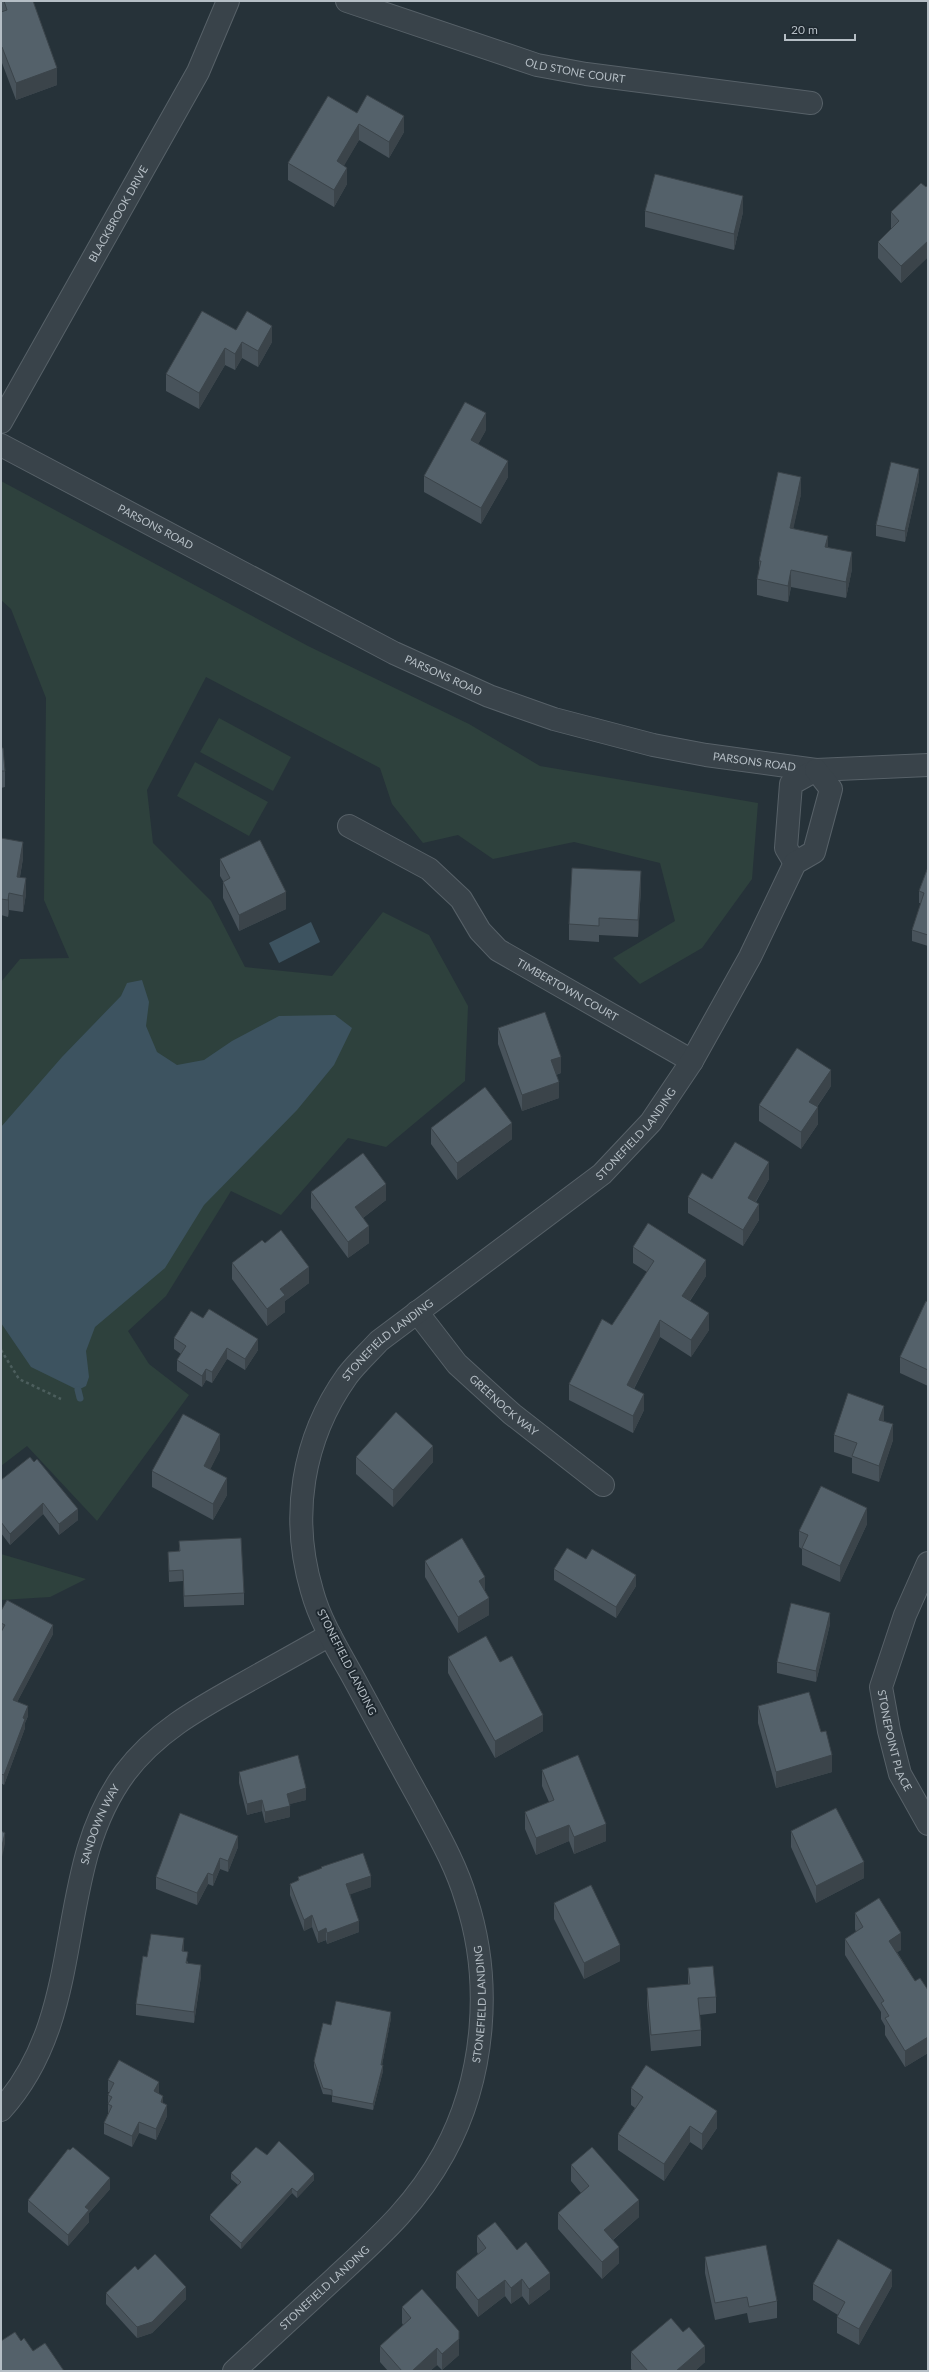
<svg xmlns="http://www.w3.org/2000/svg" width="929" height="2372" viewBox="0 0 929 2372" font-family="Lato,sans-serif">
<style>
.green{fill:#2e413d}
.water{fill:#3d5360}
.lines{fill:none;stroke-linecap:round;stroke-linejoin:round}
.stream{stroke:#3d5360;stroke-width:7}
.minor-casing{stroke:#576168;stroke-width:24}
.path{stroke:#4c5e5d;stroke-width:2.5;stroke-dasharray:3 3;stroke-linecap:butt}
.minor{stroke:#39434a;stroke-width:22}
.wall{fill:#48535b}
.shaded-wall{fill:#3b444a}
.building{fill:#54616a;stroke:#3b444a}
.labels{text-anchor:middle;stroke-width:4;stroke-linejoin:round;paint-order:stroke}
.street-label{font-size:11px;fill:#b5bec5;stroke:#1e282f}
</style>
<rect width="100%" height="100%" fill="#263239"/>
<g class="green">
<polygon points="1,481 308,646 469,724 540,766 758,803 752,879 702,948 640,984 613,958 675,921 660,863 574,842 493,859 458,835 423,843 392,804 380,768 206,677 147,790 153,843 211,901 245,967 332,976 383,912 429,935 468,1006 465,1081 386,1147 348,1138 281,1215 231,1191 166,1296 128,1331 149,1364 189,1395 97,1521 27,1446 1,1466 1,982 20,959 69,958 44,900 46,698 11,609 1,600"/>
<polygon points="219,718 291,757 273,791 200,752"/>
<polygon points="195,762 268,802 249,836 177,796"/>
<polygon points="1,1554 86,1579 50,1597 1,1600"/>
</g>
<g class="water">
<polygon points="311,922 320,942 279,963 269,943"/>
<polygon points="142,980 149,1002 146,1026 157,1052 177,1065 204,1060 232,1041 279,1016 335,1015 352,1028 334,1065 297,1110 204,1205 165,1268 95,1327 86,1351 89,1377 86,1386 78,1390 31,1367 1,1323 1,1127 62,1057 121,996 127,983"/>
</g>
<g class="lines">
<polyline class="stream" points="78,1390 80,1398"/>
<defs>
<g id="minor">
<path id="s1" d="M 347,1 L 537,65 L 586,74 L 811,103"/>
<path id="s2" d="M 1,422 L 198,72 L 228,1"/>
<path id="s3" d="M 1,445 L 394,653 L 489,696 L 554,719 L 653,745 L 706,755 L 816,770 L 928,765"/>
<path id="s4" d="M 349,826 L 429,869 L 461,899 L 480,931 L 498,950 L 692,1061"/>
<polyline points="795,863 786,848 791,784 816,770"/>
<path id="s5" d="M 417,1312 L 457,1364 L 512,1414 L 603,1485"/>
<path id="s6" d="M 928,1563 L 905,1615 L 881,1687 L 889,1731 L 900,1774 L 928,1824"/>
<path id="s7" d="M 1,2110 C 90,2012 51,1873 125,1773 C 155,1733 196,1710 239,1686 C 269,1669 300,1652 330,1635"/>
<path id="s8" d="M 234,2371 C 268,2340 301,2309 335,2278 C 378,2238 415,2206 444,2153 C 485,2078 493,1981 466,1899 C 456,1865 438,1834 421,1802 C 398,1761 376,1719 353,1677 C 338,1650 320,1621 312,1591 C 290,1517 302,1439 347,1376 C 356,1364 369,1352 379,1341 L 602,1174 L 651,1122 L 692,1061 L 750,957 L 795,863 L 814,852 L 831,789 L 816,770"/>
</g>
</defs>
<use href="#minor" class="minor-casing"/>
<polyline class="path" points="1,1350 19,1379 61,1399"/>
<use href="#minor" class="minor"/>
</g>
<g class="wall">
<polygon points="2,1 33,1 57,85 16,100 2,63 1,63"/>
<polygon points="357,113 404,132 389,158 359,140 344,165 347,184 334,207 288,180 288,163"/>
<polygon points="928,185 928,257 901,283 878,258 878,242 891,229 891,212"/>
<polygon points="645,211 743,212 734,250 645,227"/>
<polygon points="236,330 272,342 258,367 242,358 235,370 225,365 199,409 166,391 166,374"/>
<polygon points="486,430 478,444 508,477 481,524 424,492 424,476"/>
<polygon points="919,480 905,542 876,536 876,525"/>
<polygon points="801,494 793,528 828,547 852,569 846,598 791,587 788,602 757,595 757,579 759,572 759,561"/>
<polygon points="1,748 5,771 5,787 1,788"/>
<polygon points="1,838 23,858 20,877 26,894 23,912 9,910 8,917 1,915"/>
<polygon points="220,859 286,909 239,931 223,898 223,881 220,876"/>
<polygon points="928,867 928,946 912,941 912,930 921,903 919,903 919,891"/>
<polygon points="641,888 638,937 599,935 599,942 569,940 569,924"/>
<polygon points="498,1028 561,1073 556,1075 559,1098 522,1111 498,1044"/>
<polygon points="831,1086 817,1107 818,1124 801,1149 759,1121 759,1105"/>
<polygon points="431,1128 512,1139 457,1180 431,1144"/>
<polygon points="712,1179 769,1179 756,1202 759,1220 743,1246 688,1213 688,1197"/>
<polygon points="311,1192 386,1200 363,1218 369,1243 348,1258 311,1208"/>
<polygon points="265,1243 309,1283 285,1301 285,1312 267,1326 232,1279 232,1263"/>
<polygon points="633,1247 706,1276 690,1301 709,1330 691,1357 660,1337 634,1389 644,1410 633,1433 569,1400 569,1384 612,1325 647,1272 633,1263"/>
<polygon points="928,1302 928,1386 900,1373 900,1357"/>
<polygon points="203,1318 258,1350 245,1370 227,1359 212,1383 206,1380 202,1387 177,1371 177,1360 181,1354 174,1349 174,1338"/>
<polygon points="884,1421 893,1440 879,1482 852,1473 852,1458 834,1452 834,1435"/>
<polygon points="220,1450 210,1469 227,1495 213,1520 152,1487 152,1471"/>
<polygon points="356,1457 433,1462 393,1507 356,1474"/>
<polygon points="1,1480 78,1520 59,1535 43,1514 10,1545 1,1533"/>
<polygon points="867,1524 840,1582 802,1565 802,1549 799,1547 799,1531"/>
<polygon points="179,1541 244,1593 244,1605 184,1607 183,1581 169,1582 168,1552 179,1551"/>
<polygon points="586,1559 636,1586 616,1618 554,1580 554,1569"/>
<polygon points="425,1561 485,1593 489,1615 458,1633 425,1577"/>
<polygon points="1,1611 53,1634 17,1702 28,1716 25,1723 25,1728 4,1785 1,1783"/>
<polygon points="830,1624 816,1682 777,1673 777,1662"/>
<polygon points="448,1657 500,1662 543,1731 495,1758 448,1673"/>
<polygon points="758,1706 821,1732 832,1772 776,1788 758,1723"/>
<polygon points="542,1770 606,1841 574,1854 569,1841 536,1855 525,1829 525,1812 549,1802 542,1786"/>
<polygon points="239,1772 306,1800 289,1804 290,1817 265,1823 262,1811 247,1815 239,1783"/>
<polygon points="791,1831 864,1878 816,1903 791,1847"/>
<polygon points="238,1847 228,1872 220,1869 213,1886 208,1884 197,1905 156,1889 156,1877"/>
<polygon points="321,1867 371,1887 350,1894 359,1932 327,1944 326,1940 318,1943 312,1927 304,1931 290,1895 290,1884 298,1881 298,1877 321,1869"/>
<polygon points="554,1903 620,1961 584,1979 554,1919"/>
<polygon points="855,1913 901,1950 897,1952 915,1981 928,1990 928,2053 905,2067 885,2035 885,2026 881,2019 881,2012 845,1955 845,1939 856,1932 855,1929"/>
<polygon points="184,1950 184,1952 188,1963 201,1976 194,2023 136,2015 136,2004 147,1957"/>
<polygon points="688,1968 716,1997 716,2013 700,2015 701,2030 701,2046 651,2051 647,2005 647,1988 688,1984"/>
<polygon points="391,2018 382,2065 383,2071 373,2110 332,2102 332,2095 323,2094 314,2067 314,2061 331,2025"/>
<polygon points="108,2080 159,2093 163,2104 167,2116 156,2140 139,2133 132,2147 104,2134 104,2123 108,2114 108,2095 110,2092 108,2092"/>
<polygon points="631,2088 717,2128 702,2150 690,2142 664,2181 618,2150 618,2134 635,2108 631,2105"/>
<polygon points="267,2155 314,2180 297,2198 292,2193 241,2249 210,2220 210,2215 238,2185 231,2179 231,2173"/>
<polygon points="571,2165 639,2217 613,2240 619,2263 602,2279 558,2229 558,2213 581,2193 571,2181"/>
<polygon points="110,2189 89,2213 89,2222 68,2246 28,2212 28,2200"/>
<polygon points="477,2236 517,2250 550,2289 529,2305 522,2296 511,2304 505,2296 478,2317 456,2288 456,2272 478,2254 477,2252"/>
<polygon points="705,2257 777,2301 777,2318 749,2323 747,2313 715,2320 705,2273"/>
<polygon points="138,2270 186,2299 152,2333 137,2338 106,2304 106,2293"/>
<polygon points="813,2284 892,2286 859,2345 837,2333 837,2317 838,2315 813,2300"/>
<polygon points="402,2307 459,2355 442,2370 437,2365 430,2371 388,2371 380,2362 380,2346 403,2325 402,2323"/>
<polygon points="683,2332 705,2362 695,2371 633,2371 631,2369 631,2352"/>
</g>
<g class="shaded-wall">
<rect x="1" y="47" width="1" height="16"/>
<polygon points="57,68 57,85 16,100 16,83"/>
<polygon points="404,116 404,132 389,158 389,142"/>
<polygon points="359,124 359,140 337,178 337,161"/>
<polygon points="347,168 347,184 334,207 334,190"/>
<polygon points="743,196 743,212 734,250 734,234"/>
<polygon points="928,241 928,257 901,283 901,266"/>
<polygon points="272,326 272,342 258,367 258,351"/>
<polygon points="242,342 242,358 235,370 235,354"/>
<polygon points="225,348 225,365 199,409 199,393"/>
<polygon points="486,413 486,430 471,457 471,440"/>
<polygon points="508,461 508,477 481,524 481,508"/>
<polygon points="919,469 919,480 905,542 905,531"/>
<polygon points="801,477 801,494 790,544 790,528"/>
<polygon points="828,536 828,552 825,547"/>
<polygon points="852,552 852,569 846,598 846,582"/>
<polygon points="791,570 791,587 788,602 788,586"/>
<polygon points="23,842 23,858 17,893 17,877"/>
<polygon points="641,871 641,888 638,937 638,920"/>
<polygon points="26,878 26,894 23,912 23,896"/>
<polygon points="286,892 286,909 239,931 239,915"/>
<polygon points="9,893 9,910 8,917 8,900"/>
<polygon points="561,1057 561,1073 551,1076 551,1060"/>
<polygon points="831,1070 831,1086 809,1118 809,1102"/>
<polygon points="559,1082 559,1098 522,1111 522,1095"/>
<polygon points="818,1107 818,1124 801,1149 801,1132"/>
<polygon points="512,1123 512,1139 457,1180 457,1163"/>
<polygon points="769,1162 769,1179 748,1214 748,1198"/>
<polygon points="386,1184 386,1200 355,1224 355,1207"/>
<polygon points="759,1204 759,1220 743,1246 743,1230"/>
<polygon points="369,1226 369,1243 348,1258 348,1242"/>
<polygon points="706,1260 706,1276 682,1312 682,1296"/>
<polygon points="309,1267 309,1283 285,1301 285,1312 267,1326 267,1309 280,1289"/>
<polygon points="709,1313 709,1330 691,1357 691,1340"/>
<polygon points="660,1320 660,1337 627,1402 627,1385"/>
<polygon points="258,1339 258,1350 245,1370 245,1359"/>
<polygon points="227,1348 227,1359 212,1383 212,1372"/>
<polygon points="206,1369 206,1380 202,1387 202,1376"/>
<polygon points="644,1394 644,1410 633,1433 633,1416"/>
<polygon points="884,1406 884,1422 879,1420"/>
<polygon points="893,1424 893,1440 879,1482 879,1466"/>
<polygon points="220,1434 220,1450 204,1482 204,1466"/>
<polygon points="433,1446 433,1462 393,1507 393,1490"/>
<polygon points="227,1478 227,1495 213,1520 213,1504"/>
<polygon points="43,1503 43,1514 10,1545 10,1534"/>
<polygon points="867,1508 867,1524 840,1582 840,1566"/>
<polygon points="78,1509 78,1520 59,1535 59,1524"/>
<polygon points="636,1575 636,1586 616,1618 616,1607"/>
<polygon points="485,1577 485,1594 479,1581"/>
<polygon points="489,1598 489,1615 458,1633 458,1617"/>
<polygon points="830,1613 830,1624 816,1682 816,1671"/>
<polygon points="53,1625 53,1634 13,1710 13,1700"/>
<polygon points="28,1706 28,1716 25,1723 25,1728 4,1785 4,1775 23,1718"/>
<polygon points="543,1715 543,1731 495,1758 495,1741"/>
<polygon points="832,1755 832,1772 776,1788 776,1772"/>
<polygon points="306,1788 306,1800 287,1805 287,1794"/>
<polygon points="262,1800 262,1811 247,1815 247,1804"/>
<polygon points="290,1806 290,1817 265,1823 265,1812"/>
<polygon points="606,1824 606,1841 574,1854 574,1837"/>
<polygon points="569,1825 569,1841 536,1855 536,1838"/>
<polygon points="5,1833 5,1844 1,1861 1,1850"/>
<polygon points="238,1836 238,1847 228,1872 228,1861"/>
<polygon points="220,1858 220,1869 213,1886 213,1875"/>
<polygon points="864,1862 864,1878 816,1903 816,1886"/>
<polygon points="208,1873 208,1884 197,1905 197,1893"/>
<polygon points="371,1876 371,1887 346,1896 346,1884"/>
<polygon points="312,1915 312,1927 304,1931 304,1920"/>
<polygon points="359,1921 359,1932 327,1944 327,1933"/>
<polygon points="326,1928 326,1940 318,1943 318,1932"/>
<polygon points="901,1933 901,1950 889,1957 889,1941"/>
<polygon points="184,1938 184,1950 182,1963 182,1951"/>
<polygon points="620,1945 620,1961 584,1979 584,1963"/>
<polygon points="201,1965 201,1976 194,2023 194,2012"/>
<polygon points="391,2012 391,2018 381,2070 381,2065"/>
<polygon points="928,2037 928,2053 905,2067 905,2051"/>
<polygon points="383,2065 383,2071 373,2110 373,2104"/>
<polygon points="159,2082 159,2093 154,2103 154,2091"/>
<polygon points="163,2096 163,2108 161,2102"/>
<polygon points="167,2105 167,2116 156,2140 156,2129"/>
<polygon points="717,2111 717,2128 702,2150 702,2134"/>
<polygon points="139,2122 139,2133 132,2147 132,2136"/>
<polygon points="690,2126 690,2142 664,2181 664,2164"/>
<polygon points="314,2174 314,2180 297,2198 297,2192"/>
<polygon points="110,2178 110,2189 89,2213 89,2222 68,2246 68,2235 85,2207"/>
<polygon points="292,2188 292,2193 241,2249 241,2243"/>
<polygon points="639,2200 639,2217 604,2247 604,2230"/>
<polygon points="619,2247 619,2263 602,2279 602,2262"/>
<polygon points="892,2270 892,2286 859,2345 859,2329"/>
<polygon points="550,2273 550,2289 529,2305 529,2289"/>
<polygon points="522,2279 522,2296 511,2304 511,2288"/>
<polygon points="505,2280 505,2296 478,2317 478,2300"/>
<polygon points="186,2287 186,2299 152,2333 137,2338 137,2327"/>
<polygon points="459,2339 459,2355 442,2370 442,2354"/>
<polygon points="705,2346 705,2362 695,2371 676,2371"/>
<polygon points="437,2348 437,2365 430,2371 412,2371"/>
</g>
<g class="building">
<polygon points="4,1 33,1 57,68 16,83 2,47 1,47 1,12 7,10"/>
<polygon points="367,95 404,116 389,142 359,124 337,161 347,168 334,190 288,163 328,96 357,113"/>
<polygon points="655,174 743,196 734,234 645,211"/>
<polygon points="921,183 926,187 928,185 928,241 901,266 878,242 899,221 891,212"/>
<polygon points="202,311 236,330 247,311 272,326 258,351 242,342 235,354 225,348 199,393 166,374"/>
<polygon points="465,402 486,413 471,440 508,461 481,508 424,476"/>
<polygon points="891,462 919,469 905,531 876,525"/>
<polygon points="778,472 801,477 790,528 828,536 825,547 852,552 846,582 791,570 788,586 757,579 761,561 759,561"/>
<polygon points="1,748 3,748 5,771 1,771"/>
<polygon points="1,838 23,842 17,877 26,878 23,896 9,893 8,900 1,899"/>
<polygon points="260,840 286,892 239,915 223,882 230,878 220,859"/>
<polygon points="928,867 928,935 912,930 924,893 919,891"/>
<polygon points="572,868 641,871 638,920 599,918 599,926 569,924"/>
<polygon points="545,1012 561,1057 551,1060 559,1082 522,1095 498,1028"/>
<polygon points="797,1048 831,1070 809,1102 818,1107 801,1132 759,1105"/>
<polygon points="485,1087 512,1123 457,1163 431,1128"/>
<polygon points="735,1142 769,1162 748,1198 759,1204 743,1230 688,1197 702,1173 712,1179"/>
<polygon points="363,1153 386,1184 355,1207 369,1226 348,1242 311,1192"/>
<polygon points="648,1223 706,1260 682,1296 709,1313 691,1340 660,1320 627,1385 644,1394 633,1416 569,1384 602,1319 612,1325 654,1261 633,1247"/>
<polygon points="281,1230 309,1267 280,1289 285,1295 267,1309 232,1263 262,1240 265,1243"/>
<polygon points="926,1301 928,1302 928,1370 900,1357"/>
<polygon points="209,1309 258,1339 245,1359 227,1348 212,1372 206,1369 202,1376 177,1360 186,1346 174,1338 191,1311 203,1318"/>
<polygon points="848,1393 884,1406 879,1420 893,1424 879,1466 852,1456 857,1443 834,1435"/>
<polygon points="396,1412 433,1446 393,1490 356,1457"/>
<polygon points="183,1414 220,1434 204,1466 227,1478 213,1504 152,1471"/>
<polygon points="30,1457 34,1462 37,1459 78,1509 59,1524 43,1503 10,1534 1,1522 1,1480"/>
<polygon points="821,1486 867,1508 840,1566 802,1548 808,1535 799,1531"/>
<polygon points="241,1538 244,1593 184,1596 183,1570 169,1571 168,1552 180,1551 179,1541"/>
<polygon points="462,1538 485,1577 479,1581 489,1598 458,1617 425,1561"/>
<polygon points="567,1548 586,1559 592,1549 636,1575 616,1607 554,1569"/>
<polygon points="7,1600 53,1625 13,1700 28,1706 23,1718 25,1719 4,1775 1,1774 1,1632 5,1625 1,1623 1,1611"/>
<polygon points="791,1603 830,1613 816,1671 777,1662"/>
<polygon points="486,1636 500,1662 512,1656 543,1715 495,1741 448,1657"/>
<polygon points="809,1692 821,1732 826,1731 832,1755 776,1772 758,1706"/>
<polygon points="298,1755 306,1788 287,1794 290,1806 265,1812 262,1800 247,1804 239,1772"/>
<polygon points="578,1755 606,1824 574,1837 569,1825 536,1838 525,1812 554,1800 542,1770"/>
<polygon points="836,1808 864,1862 816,1886 791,1831"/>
<polygon points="180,1813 238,1836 228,1861 220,1858 213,1875 208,1873 197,1893 156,1877"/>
<polygon points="1,1831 5,1833 1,1850"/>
<polygon points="363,1853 371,1876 346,1884 359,1921 327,1933 326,1928 318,1932 312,1915 304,1920 290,1884 299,1880 298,1877 322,1868 321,1867"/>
<polygon points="591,1885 620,1945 584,1963 554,1903"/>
<polygon points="879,1898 901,1933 889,1941 915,1981 920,1978 928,1990 928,2037 905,2051 885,2018 889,2016 881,2003 884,2001 845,1939 863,1927 855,1913"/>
<polygon points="151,1934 184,1938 182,1951 188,1952 186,1963 201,1965 194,2012 136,2004 143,1956 147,1957"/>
<polygon points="713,1966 716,1997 698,1998 701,2030 651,2035 647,1988 690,1984 688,1968"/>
<polygon points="336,2001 391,2012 381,2065 383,2065 373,2104 332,2096 332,2090 323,2088 314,2061 323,2023 331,2025"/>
<polygon points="119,2060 159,2082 154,2091 163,2096 161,2102 167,2105 156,2129 139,2122 132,2136 104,2123 112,2106 108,2104 112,2097 108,2095 114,2083 108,2080"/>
<polygon points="646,2065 717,2111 702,2134 690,2126 664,2164 618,2134 643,2097 631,2088"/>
<polygon points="279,2141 314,2174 297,2192 292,2188 241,2243 210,2215 241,2182 231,2173 256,2147 267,2155"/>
<polygon points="73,2147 110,2178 85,2207 89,2210 68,2235 28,2200 68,2149 70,2150"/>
<polygon points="592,2147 639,2200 604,2230 619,2247 602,2262 558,2213 589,2186 571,2165"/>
<polygon points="495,2222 517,2250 526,2242 550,2273 529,2289 522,2279 511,2288 505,2280 478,2300 456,2272 486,2248 477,2236"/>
<polygon points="838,2239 892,2270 859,2329 837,2317 845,2302 813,2284"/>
<polygon points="766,2245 777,2301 749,2307 747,2297 715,2303 705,2257"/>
<polygon points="155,2254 186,2287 152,2322 137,2327 106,2293 135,2266 138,2270"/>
<polygon points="422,2289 459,2331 459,2339 442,2354 437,2348 412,2371 402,2371 380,2346 411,2318 402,2307"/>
<polygon points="671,2318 683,2332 689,2327 705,2346 676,2371 648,2371 631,2352"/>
<polygon points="15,2332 21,2341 24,2338 33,2351 45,2343 64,2371 1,2371 1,2341"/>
</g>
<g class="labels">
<g class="street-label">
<text dy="4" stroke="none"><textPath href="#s1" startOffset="239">OLD STONE COURT</textPath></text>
<text dy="4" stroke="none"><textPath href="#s2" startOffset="239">BLACKBROOK DRIVE</textPath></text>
<text dy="4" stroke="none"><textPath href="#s3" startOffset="175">PARSONS ROAD</textPath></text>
<text dy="4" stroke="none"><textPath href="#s3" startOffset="499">PARSONS ROAD</textPath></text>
<text dy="4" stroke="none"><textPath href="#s3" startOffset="823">PARSONS ROAD</textPath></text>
<text dy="4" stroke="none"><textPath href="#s4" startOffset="278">TIMBERTOWN COURT</textPath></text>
<text dy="4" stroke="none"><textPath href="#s8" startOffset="1515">STONEFIELD LANDING</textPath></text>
<text dy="4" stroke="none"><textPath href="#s8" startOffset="1191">STONEFIELD LANDING</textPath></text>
<text dy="4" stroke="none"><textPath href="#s5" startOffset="128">GREENOCK WAY</textPath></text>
<text transform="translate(347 1662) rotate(63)" y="4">STONEFIELD LANDING</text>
<text dy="4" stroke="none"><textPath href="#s6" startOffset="188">STONEPOINT PLACE</textPath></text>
<text dy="4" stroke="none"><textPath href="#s7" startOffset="306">SANDOWN WAY</textPath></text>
<text dy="4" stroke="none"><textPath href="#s8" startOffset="459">STONEFIELD LANDING</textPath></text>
<text dy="4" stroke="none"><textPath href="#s8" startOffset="123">STONEFIELD LANDING</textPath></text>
</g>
</g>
<rect width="929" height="2372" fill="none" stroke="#b5bec5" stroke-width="4"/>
<path d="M785 34v6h70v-6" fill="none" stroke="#b5bec5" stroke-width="2"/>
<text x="791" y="34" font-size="12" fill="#b5bec5" stroke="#1e282f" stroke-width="3" paint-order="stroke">20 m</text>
</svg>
